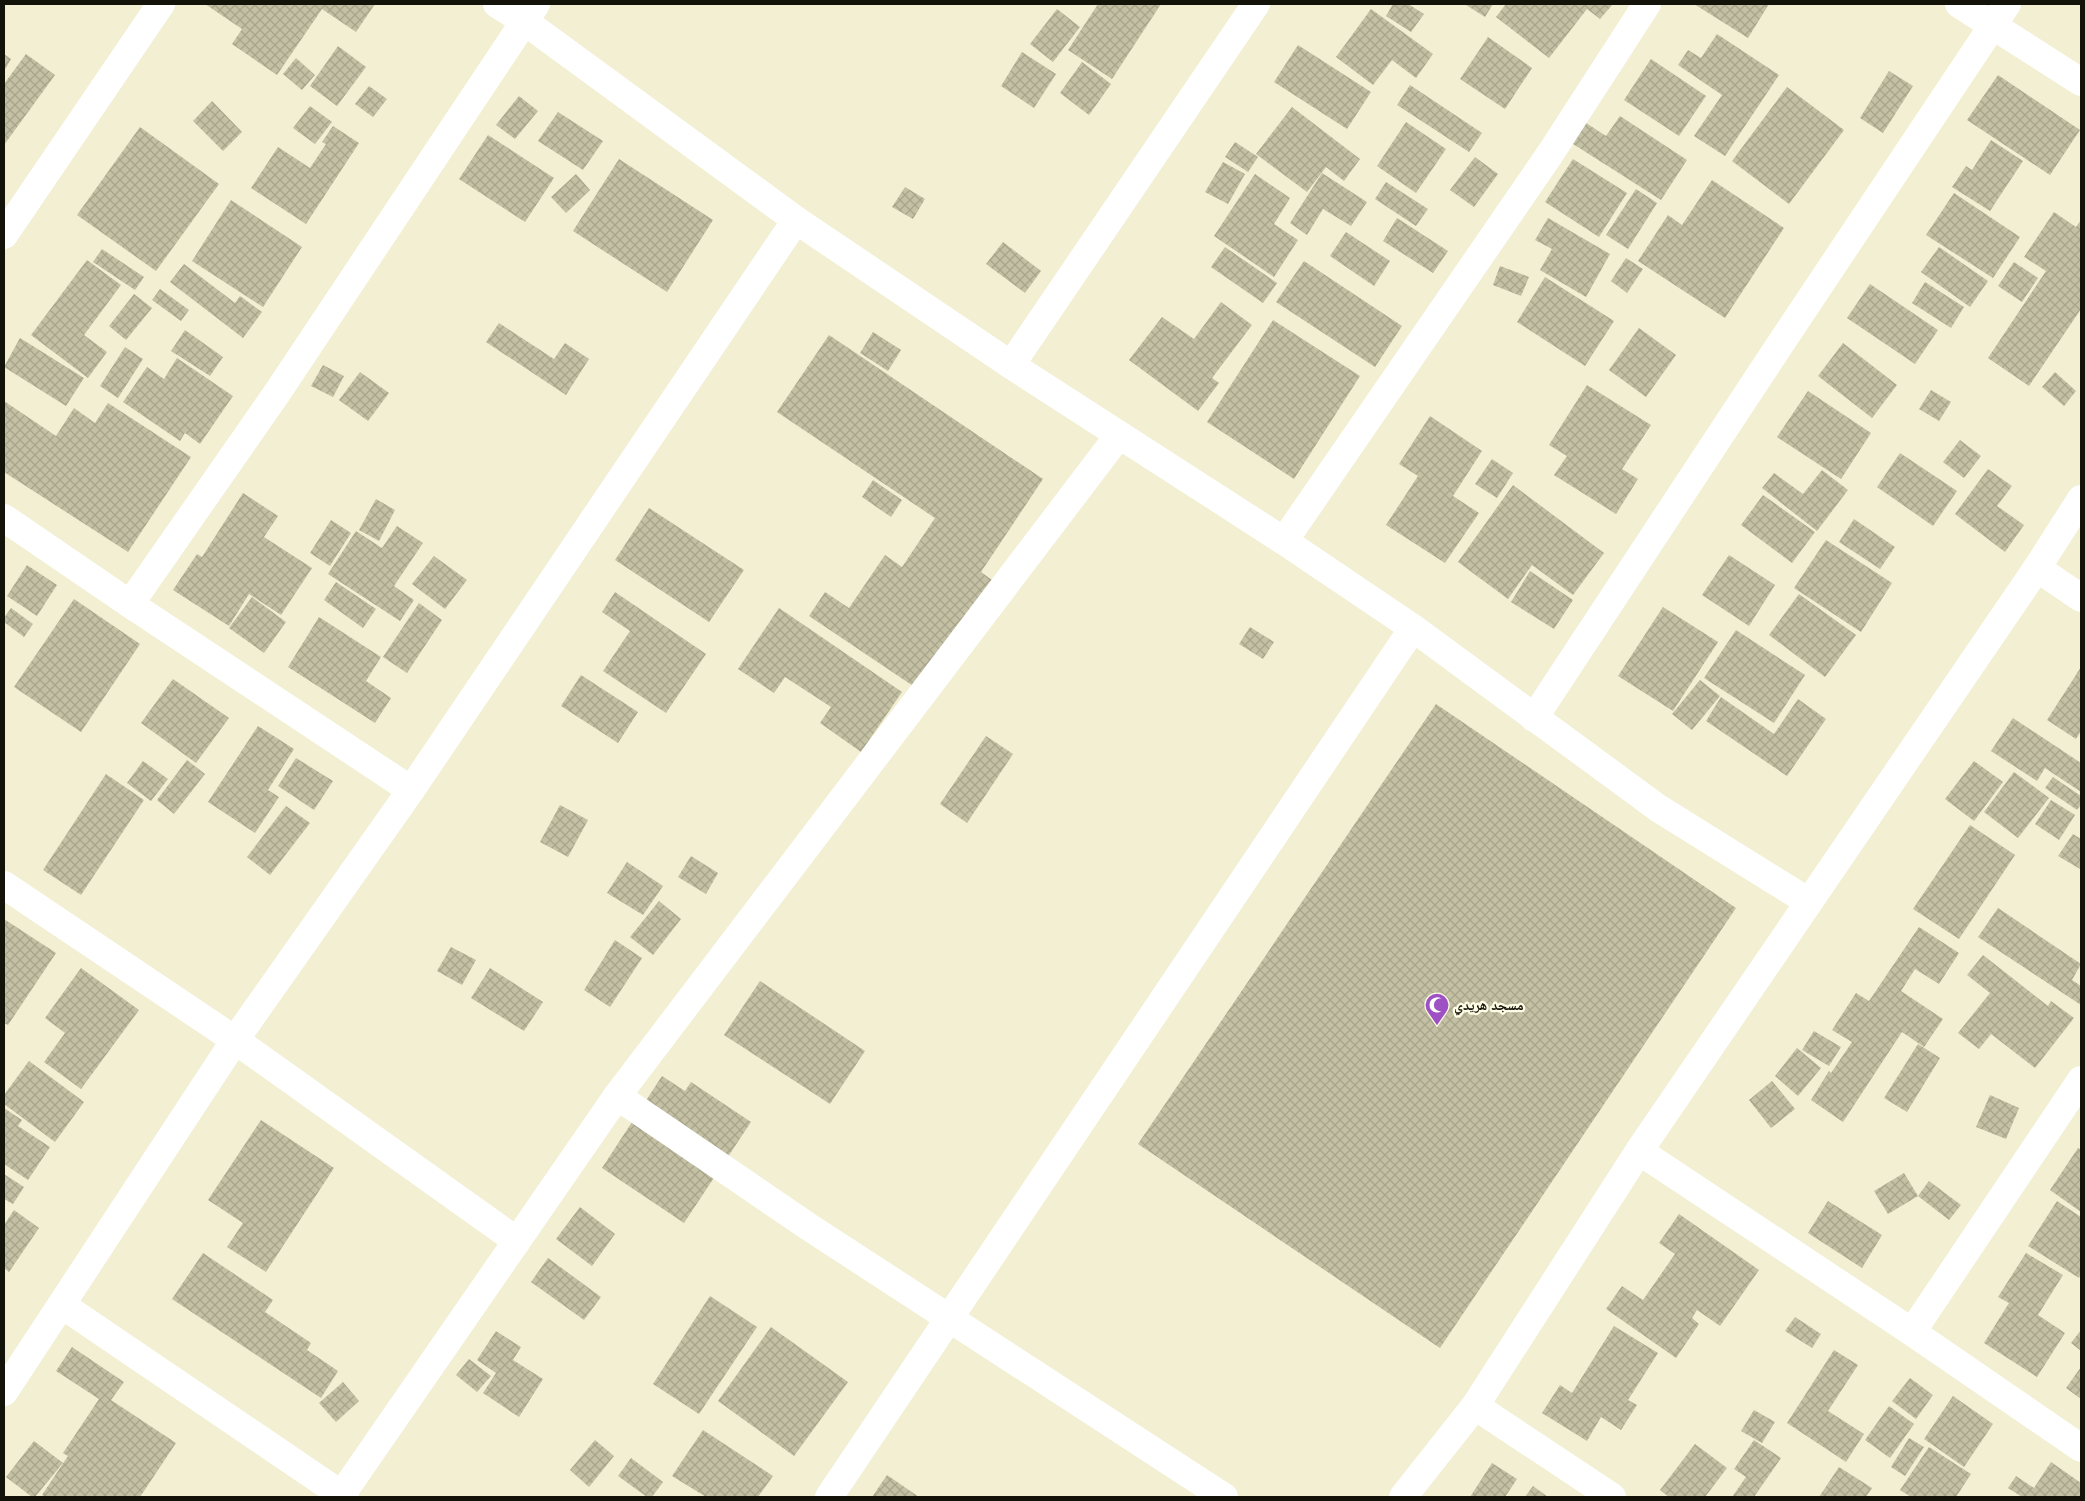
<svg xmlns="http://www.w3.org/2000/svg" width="2085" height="1501" viewBox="0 0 2085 1501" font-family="Quicksand,'Noto Naskh Arabic',sans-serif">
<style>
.building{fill:url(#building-cross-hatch)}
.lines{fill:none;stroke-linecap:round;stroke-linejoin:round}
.street{stroke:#fff;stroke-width:28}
.labels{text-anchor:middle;stroke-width:4.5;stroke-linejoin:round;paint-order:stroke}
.poi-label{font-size:14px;font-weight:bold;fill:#141309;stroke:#fefce5;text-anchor:start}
</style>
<defs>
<pattern id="building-cross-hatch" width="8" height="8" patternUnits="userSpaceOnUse" patternTransform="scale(1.25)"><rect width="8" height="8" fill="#c3c0a4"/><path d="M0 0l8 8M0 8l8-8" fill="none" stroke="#a7a48c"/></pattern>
</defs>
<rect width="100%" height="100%" fill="#f2efd2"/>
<g class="building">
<polygon points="205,4 375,4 356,32 322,9 277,75 232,44 242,29"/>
<polygon points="1098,4 1161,4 1112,79 1068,50"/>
<polygon points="1393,4 1408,4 1424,14 1411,32 1386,16"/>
<polygon points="1467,4 1493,4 1485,17 1466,5"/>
<polygon points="1506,4 1613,4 1600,19 1587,9 1549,58 1496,17"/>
<polygon points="1694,4 1769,4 1748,38"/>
<polygon points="1057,9 1080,27 1053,62 1030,44"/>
<polygon points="1371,9 1433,54 1416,78 1392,60 1373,85 1336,57"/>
<polygon points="1717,34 1779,75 1725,156 1694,136 1722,95 1678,65 1688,50 1701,58"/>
<polygon points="1488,37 1532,68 1505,109 1460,79"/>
<polygon points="1298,45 1371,92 1347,129 1274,82"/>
<polygon points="338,46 366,67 337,106 310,86"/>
<polygon points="1022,52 1056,74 1034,108 1001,86"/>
<polygon points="4,54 11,59 4,71"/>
<polygon points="26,54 55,75 4,145 4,84"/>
<polygon points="296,58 315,75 302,90 283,74"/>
<polygon points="1651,59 1706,96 1679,136 1624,100"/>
<polygon points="1082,62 1111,84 1089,115 1060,93"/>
<polygon points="1889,71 1913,86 1883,133 1860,118"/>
<polygon points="1998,75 2080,130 2050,175 1967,120"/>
<polygon points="1410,85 1482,133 1469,152 1397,105"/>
<polygon points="369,86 387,99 373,117 355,104"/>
<polygon points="1787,87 1844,130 1789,204 1732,161"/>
<polygon points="519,96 538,111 515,139 496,125"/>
<polygon points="212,101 242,132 223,151 193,121"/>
<polygon points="310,106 332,122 315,144 293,128"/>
<polygon points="1292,107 1360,159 1344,181 1326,167 1307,192 1256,154"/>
<polygon points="558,112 603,141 583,170 538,141"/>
<polygon points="1620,116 1687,160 1661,200 1570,142 1583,121 1606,136"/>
<polygon points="1406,122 1446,149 1416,193 1377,166"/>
<polygon points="333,126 359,143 306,224 251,188 278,147 310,168 326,144 322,142"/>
<polygon points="140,127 219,184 156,271 77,215"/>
<polygon points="488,135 554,178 525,222 459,179"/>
<polygon points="1991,140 2023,161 1990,211 1952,187 1966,166 1972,170"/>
<polygon points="1235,142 1258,157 1248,172 1225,157"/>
<polygon points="1475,157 1498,174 1474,207 1450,190"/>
<polygon points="619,159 713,220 667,292 573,231"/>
<polygon points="1573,159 1627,193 1599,237 1545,202"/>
<polygon points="1223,162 1245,174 1228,204 1205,192"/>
<polygon points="1322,173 1367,202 1351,226 1323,209 1307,235 1290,223"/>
<polygon points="576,174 590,190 566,213 551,197"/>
<polygon points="1255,174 1290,198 1274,224 1298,240 1274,277 1214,236"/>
<polygon points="1712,180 1784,228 1725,318 1638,261 1668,215 1682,225"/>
<polygon points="1386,182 1428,209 1416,226 1375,199"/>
<polygon points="905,187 925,199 913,219 892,207"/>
<polygon points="1636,189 1657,203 1628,249 1606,235"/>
<polygon points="1954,193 2020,237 1993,278 1926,235"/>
<polygon points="231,200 302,247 263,307 192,261"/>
<polygon points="2054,212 2076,227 2081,220 2081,309 2029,386 1988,358 2046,271 2024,257"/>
<polygon points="1397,218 1448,251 1433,273 1383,241"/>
<polygon points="1548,218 1610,254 1586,297 1540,270 1552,249 1535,240"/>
<polygon points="1346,232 1390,261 1374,286 1330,256"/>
<polygon points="1003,242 1041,271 1025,293 986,264"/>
<polygon points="1225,247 1277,283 1263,303 1211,267"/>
<polygon points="1939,247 1988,281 1970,307 1921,272"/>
<polygon points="102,249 144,277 135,290 93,262"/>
<polygon points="1626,258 1643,269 1627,293 1611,281"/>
<polygon points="87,260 121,285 84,335 107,352 88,378 31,335"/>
<polygon points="1304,261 1402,326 1375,367 1276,302"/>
<polygon points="2014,262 2038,278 2022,302 1998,286"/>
<polygon points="184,264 235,303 240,296 262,312 243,338 170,282"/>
<polygon points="1500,266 1529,277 1521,296 1493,285"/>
<polygon points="1545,277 1614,321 1585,366 1517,322"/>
<polygon points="1925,282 1964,307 1951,328 1912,303"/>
<polygon points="1870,284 1938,330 1915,364 1847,318"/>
<polygon points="160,289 189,310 181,321 152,300"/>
<polygon points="134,294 152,308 126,340 109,326"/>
<polygon points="1221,302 1252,325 1212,378 1219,383 1198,411 1129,360 1162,317 1194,339"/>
<polygon points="1273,320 1360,376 1294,479 1207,422"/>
<polygon points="499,323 554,359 565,343 589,359 566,395 486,342"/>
<polygon points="1639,328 1676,355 1646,397 1609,370"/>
<polygon points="185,330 223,357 210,376 171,351"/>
<polygon points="873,332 901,350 888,371 860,353"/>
<polygon points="829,335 1043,479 981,572 999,585 925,694 809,616 825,592 849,608 885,555 902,567 935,518 777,412"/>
<polygon points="20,338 84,378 66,406 4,367"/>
<polygon points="1843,343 1897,385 1872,418 1818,376"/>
<polygon points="125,347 143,359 118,398 100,386"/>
<polygon points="177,358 233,396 200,444 185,433 180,441 123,402 147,367 164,379"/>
<polygon points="323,365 344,376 333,397 311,386"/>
<polygon points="360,372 389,393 368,421 339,400"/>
<polygon points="2055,372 2076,391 2064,406 2042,387"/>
<polygon points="1587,385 1651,425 1622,469 1638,479 1616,514 1554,475 1567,456 1549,445"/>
<polygon points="1931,390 1951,402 1939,421 1919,409"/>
<polygon points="1808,391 1871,433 1841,479 1777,437"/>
<polygon points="4,401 56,436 74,408 95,423 108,403 191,457 128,552 4,472"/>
<polygon points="1430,416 1482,451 1453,496 1479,513 1445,563 1386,525 1418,476 1399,464"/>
<polygon points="1960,440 1981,456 1964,478 1943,462"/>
<polygon points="1900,453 1957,491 1933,526 1877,487"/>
<polygon points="1492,459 1513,473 1497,498 1475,484"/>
<polygon points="1988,469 2012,486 1997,506 2024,525 2005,552 1955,514"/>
<polygon points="1822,470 1848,490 1817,531 1762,488 1774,473 1803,494"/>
<polygon points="873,480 902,500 891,517 862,497"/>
<polygon points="1513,485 1604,553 1573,595 1532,565 1508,599 1458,562"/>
<polygon points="243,493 278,516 264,537 312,568 281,615 249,594 229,626 173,590 197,554 202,557"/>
<polygon points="1763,495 1815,532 1792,563 1741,525"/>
<polygon points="376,499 395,510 379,541 359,530"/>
<polygon points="649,508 744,570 709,622 615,560"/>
<polygon points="1854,519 1895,547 1880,569 1839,542"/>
<polygon points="331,520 351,533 330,566 310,553"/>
<polygon points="397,526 423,543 394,586 414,600 400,621 328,574 356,531 382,548"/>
<polygon points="1826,540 1892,583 1861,632 1794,588"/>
<polygon points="1729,555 1775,585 1749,626 1702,595"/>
<polygon points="434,556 467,580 445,609 412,584"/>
<polygon points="27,565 57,585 37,616 7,596"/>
<polygon points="1530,571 1573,600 1554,629 1511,602"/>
<polygon points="336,582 376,609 363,628 324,600"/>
<polygon points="615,592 706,654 666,713 603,671 630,631 602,612"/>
<polygon points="1799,594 1856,635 1825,677 1769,635"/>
<polygon points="252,597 286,622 264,653 229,628"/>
<polygon points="74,599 140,644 81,732 14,687"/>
<polygon points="419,603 442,620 407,673 383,657"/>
<polygon points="1663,607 1718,642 1673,711 1618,676"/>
<polygon points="11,608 33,624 24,637 4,622 4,618"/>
<polygon points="779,608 902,692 861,752 820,723 831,707 785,677 774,693 738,669"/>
<polygon points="319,617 381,657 366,681 391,698 375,723 288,667"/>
<polygon points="1250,627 1274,642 1263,659 1239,644"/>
<polygon points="1736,630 1805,675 1774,723 1704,678"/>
<polygon points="2081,667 2081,731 2076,739 2047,720"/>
<polygon points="581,675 638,712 618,743 561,706"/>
<polygon points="173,679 229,718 196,763 141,723"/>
<polygon points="1700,680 1720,696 1692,730 1672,714"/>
<polygon points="1721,697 1774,734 1798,699 1826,719 1787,776 1706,721"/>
<polygon points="1436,704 1736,908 1440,1348 1138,1144"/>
<polygon points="2013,718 2081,763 2081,792 2045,768 2037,781 1991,751"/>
<polygon points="258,726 294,749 268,790 279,797 255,833 208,802"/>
<polygon points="986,736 1013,754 967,823 940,804"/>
<polygon points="296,758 333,781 314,810 278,786"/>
<polygon points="187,760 205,774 174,814 157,800"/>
<polygon points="143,761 168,779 151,801 127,783"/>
<polygon points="1974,761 2003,782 1974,821 1945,799"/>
<polygon points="2014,772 2049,798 2018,838 1984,812"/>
<polygon points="106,774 144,800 81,895 43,870"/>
<polygon points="2053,777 2081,796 2081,805 2077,810 2045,788"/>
<polygon points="2051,800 2075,815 2059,840 2035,824"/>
<polygon points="560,805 588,820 568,857 540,842"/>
<polygon points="286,806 310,823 270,875 247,857"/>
<polygon points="1970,825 2015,855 1959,939 1913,909"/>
<polygon points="2073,834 2081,839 2080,869 2058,856"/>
<polygon points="691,856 718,873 706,894 678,877"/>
<polygon points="627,862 663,886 643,915 607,893"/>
<polygon points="659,901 681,919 653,955 630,937"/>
<polygon points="1998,908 2081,964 2072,980 2081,986 2081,1005 1978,937"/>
<polygon points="4,919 56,953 8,1025 4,1023"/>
<polygon points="1919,927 1959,953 1939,984 1915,969 1901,991 1943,1019 1924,1047 1902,1032 1843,1122 1811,1100 1829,1071 1831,1073 1852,1042 1832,1030 1856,993 1869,1001"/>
<polygon points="615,940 642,958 610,1007 584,990"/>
<polygon points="451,947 476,960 462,985 437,971"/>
<polygon points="1983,955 2048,1006 2051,1001 2074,1018 2035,1068 1991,1034 1979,1049 1958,1033 1990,993 1967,975"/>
<polygon points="81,968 139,1010 81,1089 44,1062 65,1033 45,1018"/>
<polygon points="490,968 543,1002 524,1031 471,998"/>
<polygon points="760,981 865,1051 830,1104 724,1035"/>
<polygon points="1814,1031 1841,1047 1829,1066 1802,1050"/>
<polygon points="1918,1044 1940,1058 1907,1112 1884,1098"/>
<polygon points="1797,1048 1821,1068 1798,1096 1775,1076"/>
<polygon points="29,1061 84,1102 55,1142 4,1104 4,1095"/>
<polygon points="662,1076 685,1091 691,1082 751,1122 684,1223 602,1168"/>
<polygon points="1772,1081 1795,1109 1771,1128 1749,1100"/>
<polygon points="1990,1095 2019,1108 2006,1139 1976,1127"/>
<polygon points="4,1108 22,1120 18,1126 50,1147 28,1180 4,1164"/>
<polygon points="261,1120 334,1168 266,1272 227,1247 243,1223 208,1200"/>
<polygon points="2078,1148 2081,1150 2081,1212 2050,1190"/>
<polygon points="1904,1173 1918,1196 1888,1214 1874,1191"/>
<polygon points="4,1174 24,1187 13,1204 4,1199"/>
<polygon points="1929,1181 1961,1205 1949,1220 1918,1196"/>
<polygon points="1828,1201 1882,1235 1862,1268 1808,1233"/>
<polygon points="2057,1201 2081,1217 2081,1274 2079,1278 2028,1246"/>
<polygon points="580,1207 615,1234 592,1266 556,1239"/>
<polygon points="14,1210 39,1228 9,1272 4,1268 4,1225"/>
<polygon points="1679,1214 1759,1270 1720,1326 1697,1310 1692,1318 1699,1324 1676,1358 1606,1309 1622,1286 1643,1300 1675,1254 1659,1243"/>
<polygon points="203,1253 273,1300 265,1312 311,1343 307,1350 338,1371 321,1398 172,1299"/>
<polygon points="2026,1253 2063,1275 2038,1315 2065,1333 2037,1377 1984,1343 2009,1303 1998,1297"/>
<polygon points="548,1258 601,1297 584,1320 531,1282"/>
<polygon points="710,1296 757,1327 699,1414 653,1384"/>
<polygon points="1795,1317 1821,1334 1812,1348 1785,1331"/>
<polygon points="1614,1326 1658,1353 1628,1400 1637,1405 1621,1430 1601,1417 1587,1441 1542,1413 1560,1385 1572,1393"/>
<polygon points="771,1327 848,1382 794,1456 718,1401"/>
<polygon points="2081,1330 2081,1351 2071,1343"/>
<polygon points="496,1331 521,1347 513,1360 543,1379 519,1417 483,1393 496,1373 477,1360"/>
<polygon points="72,1347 124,1382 111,1400 176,1443 140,1497 46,1497 42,1495 68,1456 63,1453 99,1399 56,1371"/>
<polygon points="1834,1350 1858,1365 1828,1411 1864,1434 1846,1462 1787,1423"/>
<polygon points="469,1359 491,1376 477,1392 456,1375"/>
<polygon points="2081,1367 2081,1399 2066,1388"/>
<polygon points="1910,1378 1933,1395 1916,1419 1892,1401"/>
<polygon points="343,1382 359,1401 336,1422 319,1403"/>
<polygon points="1953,1396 1993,1424 1964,1467 1924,1439"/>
<polygon points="1889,1406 1914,1424 1890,1458 1865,1440"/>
<polygon points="1754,1410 1775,1422 1762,1443 1741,1431"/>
<polygon points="703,1430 773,1476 758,1497 706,1497 672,1476"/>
<polygon points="1909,1438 1924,1447 1905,1476 1891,1467"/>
<polygon points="595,1440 614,1456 589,1487 570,1470"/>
<polygon points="1754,1440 1781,1458 1754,1497 1732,1497 1746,1477 1734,1469"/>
<polygon points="34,1441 63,1463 35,1497 32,1497 6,1477"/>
<polygon points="1695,1444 1727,1468 1705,1497 1669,1497 1660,1490"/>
<polygon points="1929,1447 1971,1474 1956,1497 1911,1497 1900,1490"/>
<polygon points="631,1458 663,1482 652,1497 647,1497 618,1476"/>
<polygon points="2051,1462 2081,1483 2081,1497 2022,1497 2008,1488 2016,1476 2034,1488"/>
<polygon points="1492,1463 1517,1479 1505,1497 1470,1497"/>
<polygon points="1839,1467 1872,1488 1866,1497 1819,1497"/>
<polygon points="887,1475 919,1497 872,1497"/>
<polygon points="1533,1486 1548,1497 1525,1497"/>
</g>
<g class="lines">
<g class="street">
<polyline points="497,4 524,21 796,220 1011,365 1284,541 1413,628 1658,808 1809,902"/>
<polyline points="1959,4 2081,82"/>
<polyline points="4,235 161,4"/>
<polyline points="1011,365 1256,4"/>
<polyline points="4,518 130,604 411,790"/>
<polyline points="1284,541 1550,154 1647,4"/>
<polyline points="2037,568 2081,598"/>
<polyline points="130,604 277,393 536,4"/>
<polyline points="1534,718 1777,349 2007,4"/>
<polyline points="4,885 235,1040 517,1241"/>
<polyline points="617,1096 809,1227 1224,1497"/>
<polyline points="1639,1151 1912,1332 2081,1448"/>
<polyline points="62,1305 345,1497"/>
<polyline points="1912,1332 2081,1080"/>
<polyline points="4,1392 235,1040 411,790 796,220"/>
<polyline points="1475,1406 1612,1497"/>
<polyline points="340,1497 617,1096 1119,435"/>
<polyline points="829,1497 1413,628"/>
<polyline points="1403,1497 1475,1406 1639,1151 2037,568 2081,499"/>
</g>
</g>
<defs>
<symbol id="mosque-pin" viewBox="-11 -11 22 30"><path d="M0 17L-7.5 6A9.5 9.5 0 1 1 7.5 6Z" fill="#9d51c3" stroke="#fefce5"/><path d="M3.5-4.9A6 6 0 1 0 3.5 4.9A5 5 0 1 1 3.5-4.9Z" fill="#fff"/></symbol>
</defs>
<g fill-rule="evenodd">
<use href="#mosque-pin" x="1423" y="991" width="28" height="38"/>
</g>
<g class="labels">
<g class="poi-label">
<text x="1454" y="1010">مسجد هريدي</text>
</g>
</g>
<rect width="2085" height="1501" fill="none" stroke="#141309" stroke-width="10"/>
</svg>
